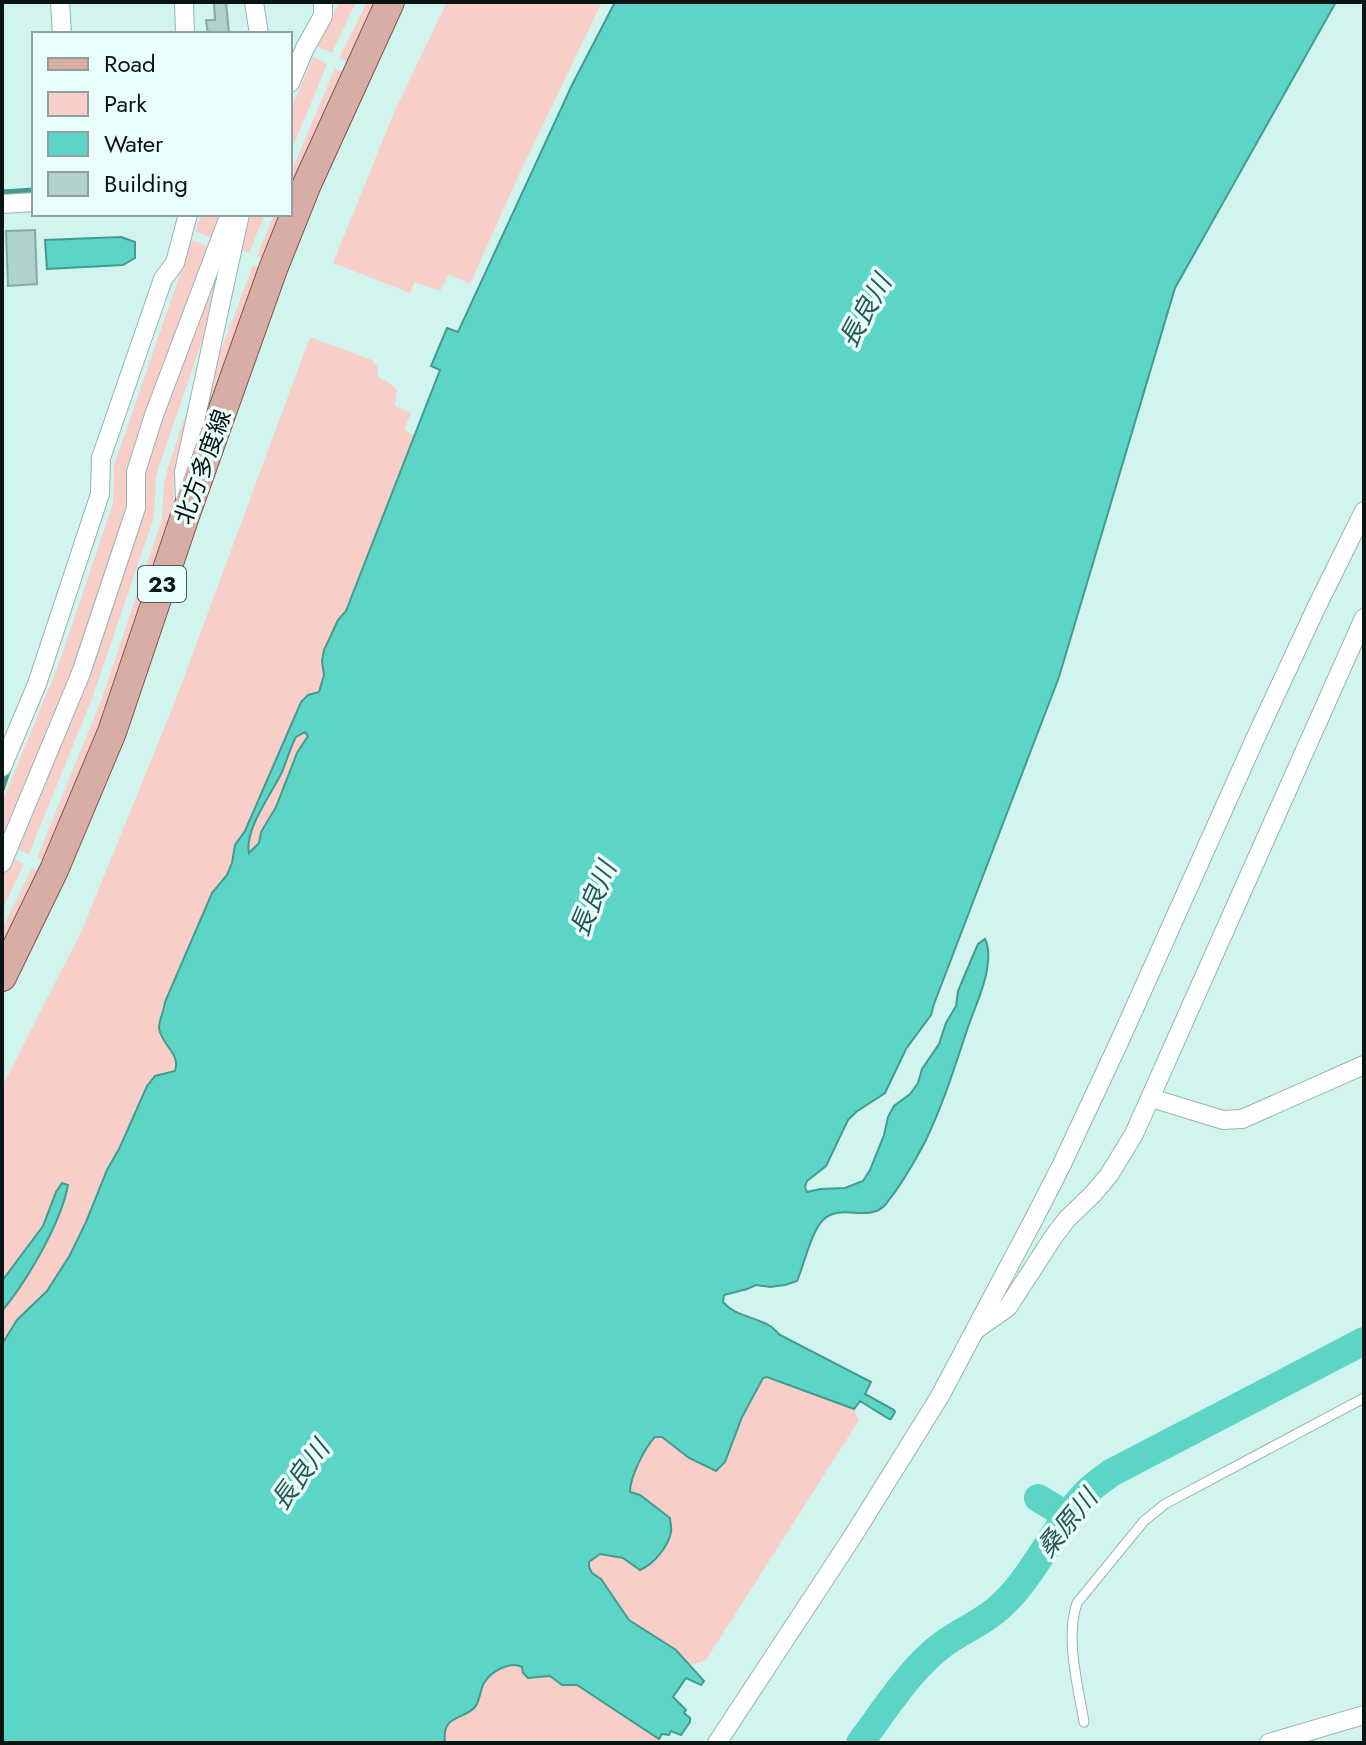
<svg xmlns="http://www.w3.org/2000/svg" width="1366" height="1745" viewBox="0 0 1366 1745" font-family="Jost,'Noto Sans JP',sans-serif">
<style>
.green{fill:#f8cfc8}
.water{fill:#5cd4c6;stroke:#439b90;stroke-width:2;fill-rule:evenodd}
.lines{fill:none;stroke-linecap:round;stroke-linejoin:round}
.stream{stroke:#439b90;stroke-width:5}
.river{stroke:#5cd4c6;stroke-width:28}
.building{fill:#b0d2cd;stroke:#87a8a3;stroke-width:2}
.lane-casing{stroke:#94b5b0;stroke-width:11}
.street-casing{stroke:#94b5b0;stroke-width:20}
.primary-casing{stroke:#7e554c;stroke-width:30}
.lane{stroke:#fff;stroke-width:9}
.street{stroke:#fff;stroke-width:18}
.primary{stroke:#d8ada6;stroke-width:28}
.labels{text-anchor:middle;stroke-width:7;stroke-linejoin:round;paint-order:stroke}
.shield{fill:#e9fefa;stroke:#4c5b58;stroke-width:2}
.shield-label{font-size:22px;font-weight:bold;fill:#081513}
.street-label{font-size:24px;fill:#081513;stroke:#e9fefa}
.water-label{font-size:26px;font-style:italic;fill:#265852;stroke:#e9fefa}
</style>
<rect width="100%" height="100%" fill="#d1f4ee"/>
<g class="green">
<polygon points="339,2 356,2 332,53 318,47"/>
<polygon points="367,2 378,2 349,63 339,58"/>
<polygon points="447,2 602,2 518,177 470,284 449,274 440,291 415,282 410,293 333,263 395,110"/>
<polygon points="313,57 327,64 290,154 290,111"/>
<polygon points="335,68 345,73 290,204 290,175"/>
<polygon points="201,214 225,214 215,239 195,231"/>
<polygon points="246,214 265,214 249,253 237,248"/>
<polygon points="274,214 286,214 267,260 257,256"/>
<polygon points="192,240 211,248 131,510 75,672 2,843 2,802 58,666 113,503 114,465"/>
<polygon points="220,252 225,254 205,333 159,466 156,479 154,517 93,696 29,854 14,848 142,468"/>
<polygon points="253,265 263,269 189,473 207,388"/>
<polygon points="310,337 372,360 378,368 378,377 388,382 397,390 395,406 411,413 404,430 414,435 346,611 338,620 322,661 324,675 319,692 308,695 301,702 245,831 235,845 232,863 227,875 212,893 165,1002 159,1024 161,1035 174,1053 178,1066 175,1071 169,1072 139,1102 120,1147 106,1170 86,1222 70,1255 47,1291 17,1320 2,1344 2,1311 25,1277 55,1224 66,1193 62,1184 56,1192 43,1226 2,1281 2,1087 82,930 176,699"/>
<polygon points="190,402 192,402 174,483 174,518 113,699 47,862 37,858 102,698 162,519 164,484 168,467"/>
<path d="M 305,732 L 308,736 L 297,753 L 276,808 L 261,832 L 259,843 L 249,853 C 244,829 273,792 283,769 C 287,760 289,748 295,739 C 299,733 299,734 305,732 Z"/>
<polygon points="10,857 24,864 2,910 2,874"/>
<polygon points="32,868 42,873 2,955 2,929"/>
<path d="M 767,1377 L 854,1409 L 859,1420 L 706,1660 L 691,1665 L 676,1650 L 629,1620 L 601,1579 L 592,1573 L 589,1567 L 589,1562 L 600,1554 L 623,1558 L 635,1568 L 670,1518 L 640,1495 L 630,1492 C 630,1474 635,1475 641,1461 C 646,1450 648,1439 662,1437 L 689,1458 L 707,1467 L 734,1440 L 742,1417 L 763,1378 Z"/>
<path d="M 518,1664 L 522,1667 L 523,1674 L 550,1676 L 562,1685 L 577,1685 L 659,1739 L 656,1743 L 445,1743 C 441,1714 464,1720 475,1706 C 479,1702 480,1694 482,1688 C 488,1674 503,1665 518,1664 Z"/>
</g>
<g class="water">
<path d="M 615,2 L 1336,2 L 1175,288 L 1059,677 L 934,1004 L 931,1015 L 906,1049 L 885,1093 L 856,1112 L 848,1120 L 826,1166 L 807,1181 L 805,1187 L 807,1192 L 820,1189 L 845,1188 L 863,1181 L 870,1170 L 884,1135 L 888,1117 L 894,1106 L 910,1094 L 918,1083 L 922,1069 L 939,1044 L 946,1023 L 956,1006 L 958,991 L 974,953 L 978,944 L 985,939 C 990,948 988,965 986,975 C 982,993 974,1010 968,1027 C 955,1066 943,1105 925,1142 C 914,1163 901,1185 886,1204 C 869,1224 841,1202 823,1220 C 811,1232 804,1265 797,1281 L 785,1285 L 770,1287 L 756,1285 L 747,1289 L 724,1295 L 723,1302 C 736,1317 754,1316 770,1326 C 771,1326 779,1334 780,1335 L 871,1382 L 865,1394 L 894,1410 L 895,1412 L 891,1419 L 889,1419 L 860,1401 L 854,1409 L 767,1377 L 763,1378 L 742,1417 L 725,1462 L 716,1471 L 689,1458 L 662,1437 L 655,1437 C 645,1447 630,1477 630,1492 L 640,1495 L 670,1518 C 670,1522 672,1527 671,1532 C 668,1547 654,1564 640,1570 L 623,1558 L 600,1554 L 589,1562 L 589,1567 L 592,1573 L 601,1579 L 629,1620 L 676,1650 L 704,1681 L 701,1685 L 686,1678 L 673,1697 L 686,1710 L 684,1713 L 690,1718 L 690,1722 L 681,1735 L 671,1731 L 669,1735 L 662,1734 L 659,1739 L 577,1685 L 562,1685 L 550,1676 L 528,1678 L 523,1673 L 522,1667 C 510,1661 491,1671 484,1683 C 480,1690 480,1701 475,1707 C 464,1720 441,1714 445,1743 L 2,1743 L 2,1344 L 17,1320 L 47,1291 L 70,1255 L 86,1222 L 107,1170 L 120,1147 L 147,1086 L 155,1076 L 175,1071 C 181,1053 161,1045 159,1028 C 159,1020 164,1011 165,1002 L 212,893 L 227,875 L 232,863 L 235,845 L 245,831 L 301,702 L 308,695 L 319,692 L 324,675 L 322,661 L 324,650 L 338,620 L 346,611 L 440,370 L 431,366 L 447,328 L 458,332 L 572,85 ZM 305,732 L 308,736 L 297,753 L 276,807 L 261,832 L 259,843 L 249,853 C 244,830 272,793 282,772 C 287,760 290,748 296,737 Z"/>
<polygon points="121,237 135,242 135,258 123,265 47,269 45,240"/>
<path d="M 62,1183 L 68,1185 C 61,1223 27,1281 2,1311 L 2,1281 L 43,1226 L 56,1192 Z"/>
</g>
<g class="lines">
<g class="stream">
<polyline points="2,192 34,190"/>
<polyline points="2,790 9,769"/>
</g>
<g class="river">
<polyline points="1038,1498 1068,1516"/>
<path d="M 860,1743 C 884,1711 910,1669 942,1645 C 962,1630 985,1622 1003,1604 C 1037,1571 1054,1526 1087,1492 C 1094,1485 1103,1479 1111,1473 L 1364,1341"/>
</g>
</g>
<g class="building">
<polygon points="214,2 226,2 229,34 208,34 206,20 215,20"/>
<polygon points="35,230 37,284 8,286 6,231"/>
</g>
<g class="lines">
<defs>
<path id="lane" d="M 1084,1722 C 1078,1686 1065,1638 1077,1603 L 1144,1521 L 1165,1504 L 1364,1398"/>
<g id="street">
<polyline points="60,2 62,34"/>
<polyline points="184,2 185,34"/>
<polyline points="254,2 259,34"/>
<polyline points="290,83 305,48 323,16 323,2"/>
<polyline points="2,204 34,202"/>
<polyline points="185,499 184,472 240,214"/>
<polyline points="2,767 37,684 100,494 101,458 163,279 175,263 188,214"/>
<polyline points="2,863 81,673 136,508 136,472 154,415 230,214"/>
<polyline points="1151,1098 1223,1120 1242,1119 1364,1065"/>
<polyline points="977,1329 1008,1307 1054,1236 1067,1219 1093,1194 1109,1175 1134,1134 1364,618"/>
<polyline points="717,1743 853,1536 940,1396 1035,1217 1062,1164 1121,1038 1255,739 1317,606 1364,511"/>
<polyline points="1269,1743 1364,1715"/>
</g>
<polyline id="primary" points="2,977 54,870 112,732 186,513 273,269 307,184 390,2"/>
</defs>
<use href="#lane" class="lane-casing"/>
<use href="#street" class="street-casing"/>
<use href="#primary" class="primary-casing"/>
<use href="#lane" class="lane"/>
<use href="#street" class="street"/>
<use href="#primary" class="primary"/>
</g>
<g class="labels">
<rect class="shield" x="138" y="566" width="48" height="36" rx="6"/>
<g class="shield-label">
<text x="162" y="592">23</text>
</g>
<g class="street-label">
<text transform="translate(203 467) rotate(-70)" y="8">北方多度線</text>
</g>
<g class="water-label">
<text transform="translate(865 311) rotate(-61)" y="9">長良川</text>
<text transform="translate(593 899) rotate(-67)" y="9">長良川</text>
<text transform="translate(300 1475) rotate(-54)" y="9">長良川</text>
<text transform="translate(1067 1523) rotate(-51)" y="9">桑原川</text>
</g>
</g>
<rect width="1366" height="1745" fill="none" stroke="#081513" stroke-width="8"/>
<rect x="32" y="32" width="260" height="184" fill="#e9fefa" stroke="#8fa19e" stroke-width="2"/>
<rect x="48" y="58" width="40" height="12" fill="#d8ada6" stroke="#8fa19e" stroke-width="2"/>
<text x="104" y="72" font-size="24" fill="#081513">Road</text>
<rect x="48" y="92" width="40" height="24" fill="#f8cfc8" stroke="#8fa19e" stroke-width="2"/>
<text x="104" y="112" font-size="24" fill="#081513">Park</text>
<rect x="48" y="132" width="40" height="24" fill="#5cd4c6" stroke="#8fa19e" stroke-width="2"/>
<text x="104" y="152" font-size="24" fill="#081513">Water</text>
<rect x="48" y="172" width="40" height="24" fill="#b0d2cd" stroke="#8fa19e" stroke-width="2"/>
<text x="104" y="192" font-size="24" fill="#081513">Building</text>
</svg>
